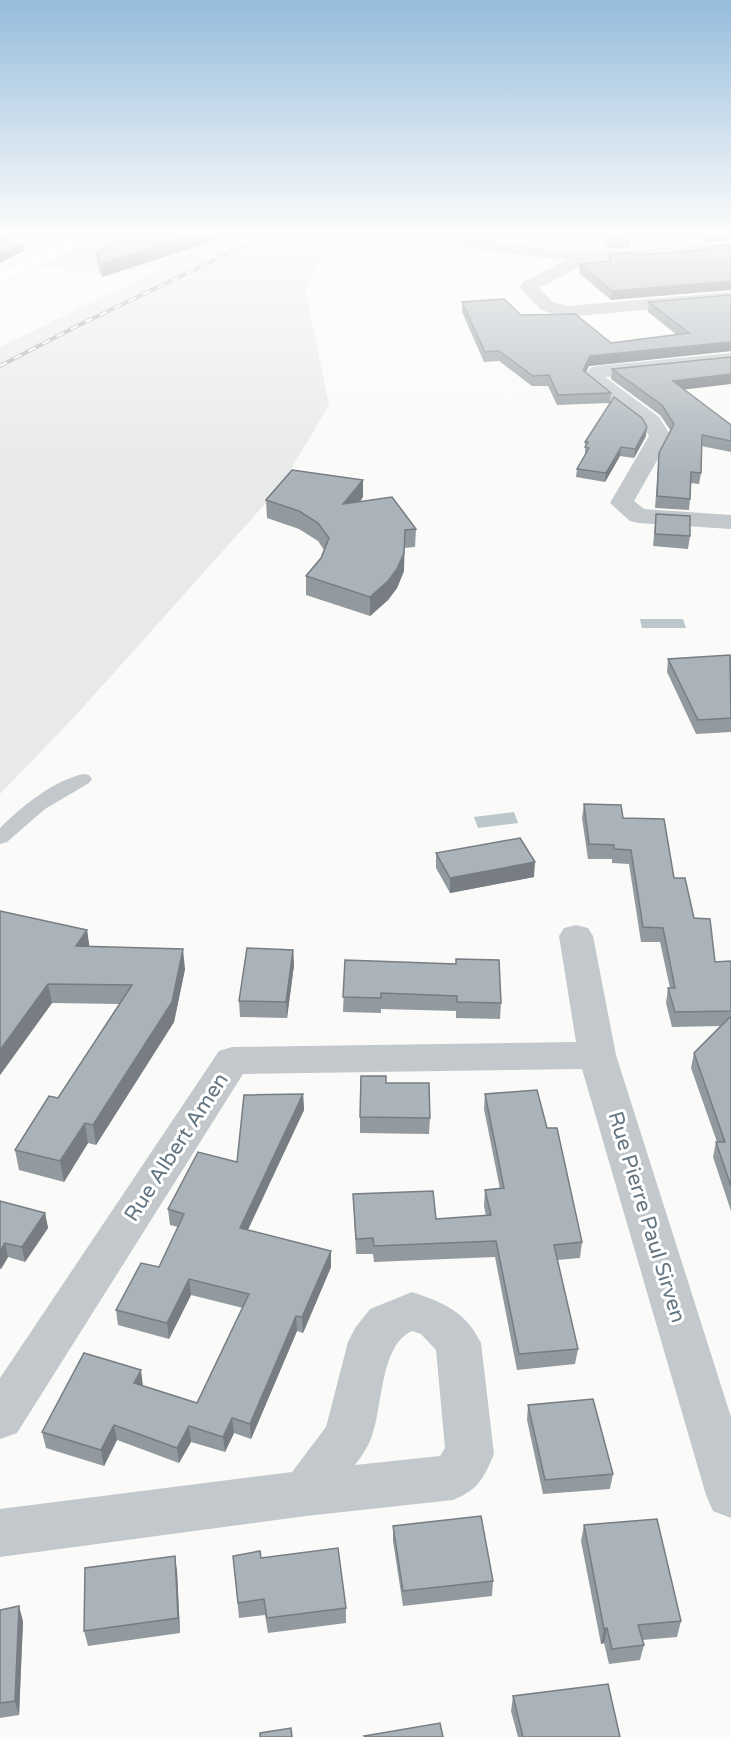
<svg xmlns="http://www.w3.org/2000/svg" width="731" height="1737" viewBox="0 0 731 1737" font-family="'Varela Round',sans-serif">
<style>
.built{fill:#e8e9e9}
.water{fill:#bbc7cb}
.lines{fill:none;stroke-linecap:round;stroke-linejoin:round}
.primary-casing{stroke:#b5babe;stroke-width:1}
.service{fill:#c3c8cc;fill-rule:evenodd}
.minor{fill:#c3c8cc;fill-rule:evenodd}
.primary{fill:#fff;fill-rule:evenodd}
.rail-casing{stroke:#a2aab0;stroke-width:4}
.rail{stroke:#fff;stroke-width:2;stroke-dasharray:8;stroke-linecap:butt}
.wall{fill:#929a9f}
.shaded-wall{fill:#777d82}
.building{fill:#aab3b9;stroke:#777d82;stroke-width:1.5}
.labels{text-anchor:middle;stroke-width:6;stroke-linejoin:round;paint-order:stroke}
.near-street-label{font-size:21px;fill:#657683;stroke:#fff}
</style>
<rect width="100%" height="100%" fill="#fafaf8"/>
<polygon class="built" points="53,233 355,233 324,253 305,289 329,405 281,486 77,714 0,794 0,347 157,271 169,262 109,276 39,266 85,242 53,236"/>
<g class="water">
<polygon points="640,619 683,619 686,628 642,628"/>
<polygon points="514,812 518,823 478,828 474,817"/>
</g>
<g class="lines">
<defs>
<polygon id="primary" points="81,233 101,233 99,236 0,285 0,273"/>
</defs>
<use href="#primary" class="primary-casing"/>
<g class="service">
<polygon points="60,247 99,250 104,253 99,256 57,252 57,248"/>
<path d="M 83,774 L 89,775 L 92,779 L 89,783 L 45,809 L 7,842 L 0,844 L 0,828 C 22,806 53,781 83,774 Z"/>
</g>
<g class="minor">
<polygon points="1,233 30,233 74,243 76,246 68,251 3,236"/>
<path d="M 414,233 C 460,231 505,245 551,249 C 611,254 671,248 731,242 L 731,252 L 649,259 L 591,261 L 539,288 L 553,302 L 567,306 L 731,292 L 731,302 L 566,317 L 541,310 L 520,288 L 523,282 L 566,260 C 544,258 424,245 414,233 Z"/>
<polygon points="731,353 731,365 605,377 659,417 671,436 634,501 644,509 731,515 731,529 638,523 630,521 610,503 649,436 643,425 587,383 584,379 590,368 597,366"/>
<polygon points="576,925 588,928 593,936 616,1055 731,1417 731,1518 713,1511 706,1495 582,1069 243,1074 17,1433 0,1439 0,1378 219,1051 232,1047 576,1042 559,936 564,928"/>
<path d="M 412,1292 C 444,1303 465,1311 481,1343 L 494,1454 C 484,1478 478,1490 453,1500 L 306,1516 L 0,1557 L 0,1509 L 292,1472 L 326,1427 L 348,1342 L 355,1328 L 370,1309 ZM 412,1331 L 421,1334 L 436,1350 L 445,1448 L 440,1456 L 355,1465 C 362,1456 368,1447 372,1436 C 383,1406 380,1345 412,1331 Z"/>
</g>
<use href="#primary" class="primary"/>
<defs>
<polyline id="rail" points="0,366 79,325 271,233"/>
</defs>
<use href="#rail" class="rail-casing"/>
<use href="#rail" class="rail"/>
</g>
<g class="wall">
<polygon points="602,233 629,233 630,238 629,248 606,248"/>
<polygon points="699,233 731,233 703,242"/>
<polygon points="212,241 102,277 97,264 96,252"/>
<polygon points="731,245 611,300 579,273 580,264 609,262 610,254 634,255 709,250 709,247"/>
<polygon points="462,302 521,315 611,343 677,335 648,312 649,302 731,351 589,366 586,373 611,393 610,403 646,436 634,458 620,456 605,482 576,477 577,469 585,456 585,442 610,403 557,405 548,386 532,386 499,361 484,362 462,312"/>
<polygon points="612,369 685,390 731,425 731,452 701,446 701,473 699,484 691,483 690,499 689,510 655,508 659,453 671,431 660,415 611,379"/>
<polygon points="363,497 360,502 416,529 415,547 404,548 404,571 397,588 388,600 370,616 306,595 306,576 321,558 324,550 318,541 299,529 267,518 266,500"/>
<polygon points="656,514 690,536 688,549 653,546"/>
<polygon points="731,657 731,732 696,734 667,672 668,659"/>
<polygon points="584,804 623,818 674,878 715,962 731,963 731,1211 713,1157 716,1142 717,1142 691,1068 694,1053 720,1026 672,1027 666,1003 668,988 670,988 660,942 641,942 629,864 612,863 612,859 588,859 582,818"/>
<polygon points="436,853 534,877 450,893 436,868"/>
<polygon points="0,911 87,930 89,946 185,969 174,1022 96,1145 88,1143 64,1182 19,1170 15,1150 58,1098 119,1004 52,1003 0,1075"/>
<polygon points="293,950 294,965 287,1018 240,1017 239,1001"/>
<polygon points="345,960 501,1003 500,1019 456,1018 456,1011 381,1009 381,1013 343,1012"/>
<polygon points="303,1094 304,1110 248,1230 331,1251 331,1267 303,1333 297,1331 251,1439 234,1433 225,1452 191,1442 179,1463 117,1440 104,1466 46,1448 42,1432 143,1386 197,1403 243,1308 191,1295 169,1339 118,1325 116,1310 159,1267 178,1227 170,1225 168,1209 237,1162"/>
<polygon points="485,1094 547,1128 582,1242 580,1258 557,1260 578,1349 575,1364 517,1370 495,1257 374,1262 373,1254 356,1254 353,1194 436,1219 486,1216 484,1206 485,1190 500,1189 484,1109"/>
<polygon points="360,1117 430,1118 429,1134 360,1133"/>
<polygon points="0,1201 45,1213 48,1228 25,1262 8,1257 1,1269 0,1269"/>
<polygon points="528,1405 613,1474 610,1489 543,1494 527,1420"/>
<polygon points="584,1525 681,1621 677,1637 642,1640 644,1645 640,1660 609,1664 604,1643 601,1644 581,1541"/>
<polygon points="393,1526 493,1581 492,1596 403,1606 393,1541"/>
<polygon points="233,1556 261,1558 346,1608 346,1623 268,1633 265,1615 239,1618"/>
<polygon points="177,1571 180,1633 88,1646 84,1631"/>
<polygon points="0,1610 23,1621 19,1715 0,1718"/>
<polygon points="513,1696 620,1737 518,1737 511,1711"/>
</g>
<g class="shaded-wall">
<polygon points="0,233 9,233 10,240 0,244"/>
<polygon points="201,233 229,233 212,241 102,277 101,264"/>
<polygon points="719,233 731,233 731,240 703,242 704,234"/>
<polygon points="23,244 24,251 0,263 0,255"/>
<polygon points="731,281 731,290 611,300 612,291"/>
<polygon points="731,342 731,351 589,366 582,380 583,370 590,356"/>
<polygon points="731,374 731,384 672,391 673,381"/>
<polygon points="647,427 646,436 634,458 635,449"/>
<polygon points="621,447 620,456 605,482 606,473"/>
<polygon points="363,480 363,497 343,522 343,504"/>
<polygon points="405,530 404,571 397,588 388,600 370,616 370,597"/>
<polygon points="535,862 534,877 450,893 450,878"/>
<polygon points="87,930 90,950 76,946"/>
<polygon points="183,949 185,969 174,1022 96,1145 93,1125"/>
<polygon points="293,950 294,965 287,1018 286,1002"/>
<polygon points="48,984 52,1003 0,1075 0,1050"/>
<polygon points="303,1094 304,1110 241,1244 240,1228"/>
<polygon points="85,1123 88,1143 64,1182 60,1161"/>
<polygon points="45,1213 48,1228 25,1262 22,1247"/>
<polygon points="5,1243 8,1257 1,1269 0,1264 0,1251"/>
<polygon points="331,1251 331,1267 303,1333 302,1317"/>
<polygon points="189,1279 191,1295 169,1339 167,1323"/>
<polygon points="296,1316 297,1331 251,1439 250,1424"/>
<polygon points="141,1370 143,1386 134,1383"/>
<polygon points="232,1418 234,1433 225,1452 223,1437"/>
<polygon points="114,1425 117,1440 104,1466 101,1450"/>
<polygon points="189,1426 191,1442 179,1463 177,1448"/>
<polygon points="175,1556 177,1571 180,1633 178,1618"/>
<polygon points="19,1606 23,1621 19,1715 15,1701"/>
<polygon points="607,1628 604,1643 601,1644 604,1629"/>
</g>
<g class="building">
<polygon points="133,233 201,233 101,264 96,252"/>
<polygon points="605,233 629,233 630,238 607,239"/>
<polygon points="0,240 23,244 0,255"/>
<polygon points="731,245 731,281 612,291 580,264 611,261 610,254 634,253 634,255 710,250 709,247"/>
<polygon points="731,295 731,342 590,356 583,370 611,393 558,395 549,375 533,376 499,351 485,352 462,302 504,299 521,315 575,314 611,343 689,333 649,302"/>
<polygon points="731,357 731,374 673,381 731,425 731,441 702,435 701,473 691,472 690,499 657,496 659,453 674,424 662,405 612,369"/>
<polygon points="614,397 642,418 647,427 635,449 621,447 606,473 577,469 589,448 585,447 588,442 585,442"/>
<polygon points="292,470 363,480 343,504 392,497 416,529 405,530 404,553 397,569 388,581 370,597 306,576 321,558 329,538 318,523 299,511 266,500"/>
<polygon points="656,514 690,516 690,536 655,534"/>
<polygon points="730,655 731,718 698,720 668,659"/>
<polygon points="584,804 621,805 623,818 664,819 674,878 685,878 694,918 710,919 715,962 730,961 731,963 731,1011 675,1012 668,988 675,988 663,928 643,927 631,850 614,849 614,845 589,844"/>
<polygon points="520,838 535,862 450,878 436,853"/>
<polygon points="0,911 87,930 76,946 183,949 172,1002 93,1125 85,1123 60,1161 15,1150 49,1096 58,1098 132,985 48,984 0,1050"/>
<polygon points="247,948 293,950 286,1002 239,1001"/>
<polygon points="456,959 499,960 501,1003 457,1002 457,996 381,993 381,998 343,997 345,960 456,964"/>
<polygon points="731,1016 731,1186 716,1142 725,1142 694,1053"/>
<polygon points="361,1076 386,1076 386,1083 429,1083 430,1118 360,1117"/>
<polygon points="537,1090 547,1128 557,1128 582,1242 554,1245 578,1349 519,1354 496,1241 374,1246 373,1238 356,1239 353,1194 433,1191 436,1219 491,1215 485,1190 504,1188 485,1094"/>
<polygon points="303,1094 240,1228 331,1251 302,1317 296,1316 250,1424 232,1418 223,1437 189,1426 177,1448 114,1425 101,1450 42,1432 84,1353 141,1370 134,1383 197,1403 249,1294 189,1279 167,1323 116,1310 141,1263 159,1267 184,1214 168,1209 198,1152 237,1162 244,1095"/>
<polygon points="0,1201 45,1213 22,1247 5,1243 0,1251"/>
<polygon points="593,1399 613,1474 545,1480 528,1405"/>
<polygon points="481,1516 493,1581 403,1591 393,1526"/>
<polygon points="657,1519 681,1621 638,1625 644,1645 612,1649 607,1628 604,1629 584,1525"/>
<polygon points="338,1548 346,1608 267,1618 264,1599 238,1603 233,1556 260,1551 261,1558"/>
<polygon points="175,1556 178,1618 84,1631 85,1568"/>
<polygon points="19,1606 15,1701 0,1703 0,1610"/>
<polygon points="608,1684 620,1737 523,1737 513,1696"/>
<polygon points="440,1723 443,1737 365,1737 364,1736"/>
<polygon points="291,1728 292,1737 260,1737 260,1733"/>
</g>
<linearGradient id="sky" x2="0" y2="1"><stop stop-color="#96bcdc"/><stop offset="0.49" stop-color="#fdfdfc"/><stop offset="1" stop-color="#fdfdfc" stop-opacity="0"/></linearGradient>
<rect width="731" height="476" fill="url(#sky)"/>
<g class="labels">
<g class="near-street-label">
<text transform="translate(176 1147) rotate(-57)" y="7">Rue Albert Amen</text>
<text transform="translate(647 1217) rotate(73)" y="7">Rue Pierre Paul Sirven</text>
</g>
</g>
</svg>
